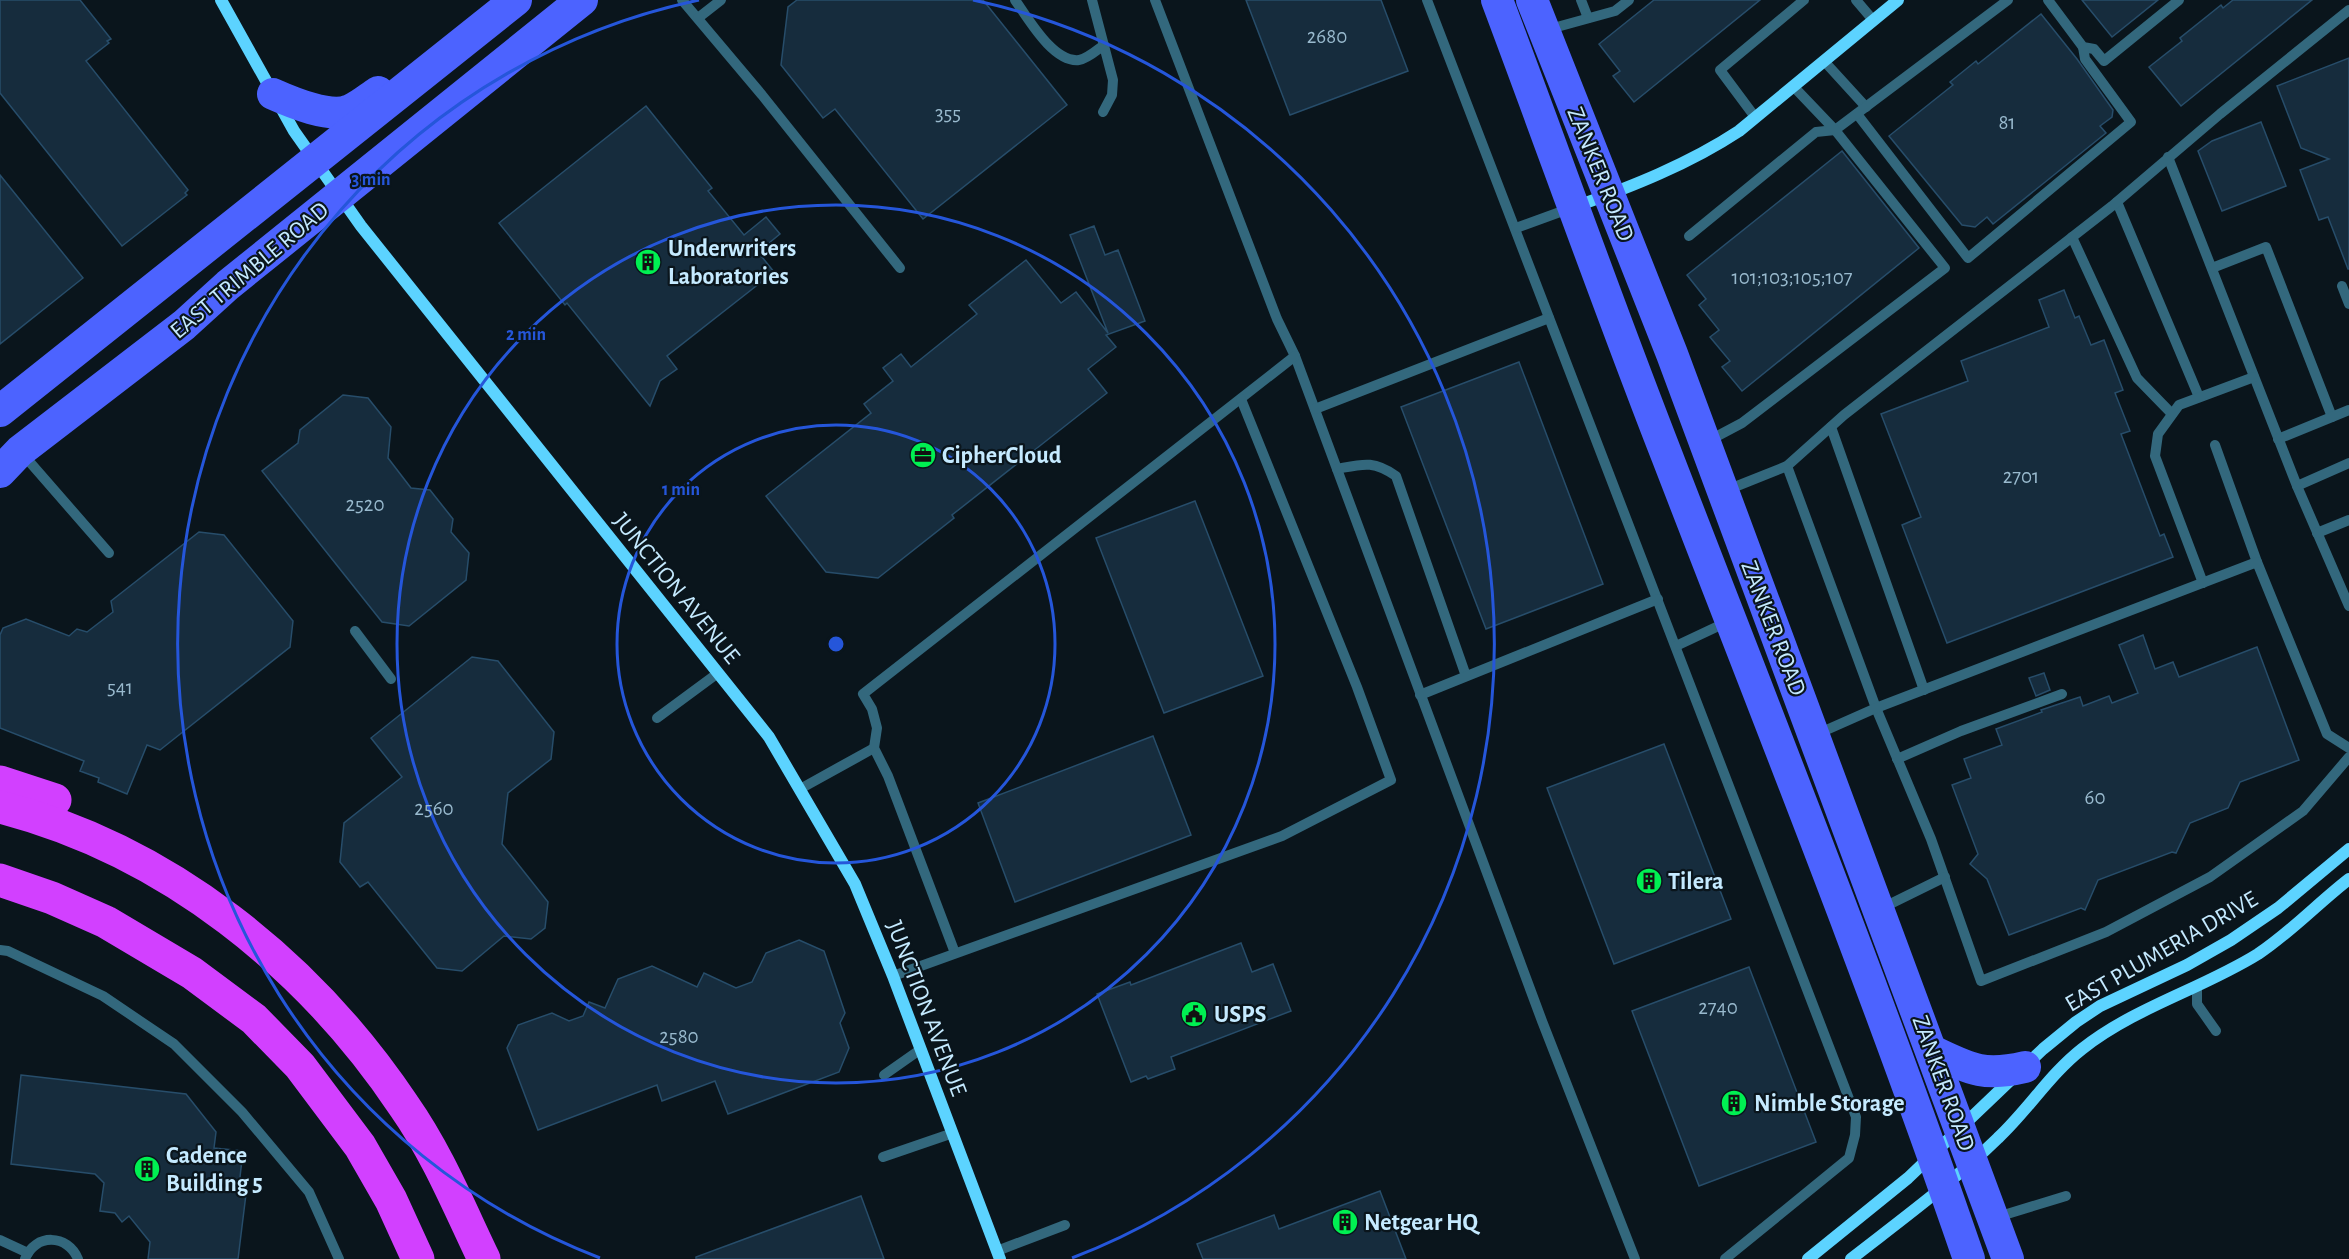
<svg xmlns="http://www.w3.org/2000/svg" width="2349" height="1259" viewBox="0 0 2349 1259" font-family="'Alegreya Sans',sans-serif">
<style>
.building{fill:#162c3d;stroke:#274d6a;stroke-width:1.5}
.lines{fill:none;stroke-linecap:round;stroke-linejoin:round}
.lane{stroke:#33687d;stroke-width:10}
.secondary{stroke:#5cd3ff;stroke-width:12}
.primary{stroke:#4c63ff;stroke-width:32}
.highway{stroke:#d240ff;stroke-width:33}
.ring{fill:none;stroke:#2556da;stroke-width:3}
.labels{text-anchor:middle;stroke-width:4.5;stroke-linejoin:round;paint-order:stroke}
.number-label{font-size:21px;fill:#99bace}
.street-label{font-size:24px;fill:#c5eaff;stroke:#0a151c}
.poi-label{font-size:24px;font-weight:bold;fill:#c5eaff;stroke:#0a151c;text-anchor:start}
.centre{fill:#2556da;stroke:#0a151c;stroke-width:3}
.ring-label{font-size:18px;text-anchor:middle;font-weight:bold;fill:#2556da;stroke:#0a151c;stroke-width:4.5;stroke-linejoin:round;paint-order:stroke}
</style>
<rect width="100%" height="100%" fill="#0a151c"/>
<g class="building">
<polygon points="0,0 80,0 111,39 107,41 109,43 86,61 188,190 185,193 187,195 122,246 0,93"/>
<polygon points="797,0 983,0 1067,105 923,219 835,109 823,118 781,65 788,7"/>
<polygon points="1246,0 1381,0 1408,71 1290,115"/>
<polygon points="1654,0 1760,0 1634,102 1613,76 1620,71 1599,44"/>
<polygon points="2082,0 2158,0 2112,37"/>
<polygon points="2233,0 2312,0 2181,106 2149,67 2182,41 2180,38 2221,5 2223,8"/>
<polygon points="2041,14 2077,59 2113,110 2112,117 2100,126 2106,133 1993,224 1987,217 1975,227 1962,225 1889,136 1953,85 1950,82 1976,61 1978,64"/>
<polygon points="2349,58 2349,269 2348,269 2328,217 2319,220 2300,170 2329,159 2301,148 2277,86"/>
<polygon points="646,106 712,188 708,191 744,235 766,217 780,234 758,252 774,272 667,356 677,369 660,381 650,406 567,303 565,305 499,223"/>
<polygon points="2261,122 2286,186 2222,211 2198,151 2212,141"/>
<polygon points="1842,151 1919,248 1742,391 1722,367 1730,361 1710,337 1719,330 1699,305 1706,299 1687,275"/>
<polygon points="0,175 83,278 0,344"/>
<polygon points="1094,226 1105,255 1118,250 1145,321 1106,335 1116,347 1088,369 1107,393 952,515 954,518 878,578 826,572 766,496 871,413 864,404 893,381 883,368 901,354 911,367 977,314 969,305 1026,260 1061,303 1076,292 1108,333 1070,235"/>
<polygon points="2064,290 2075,318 2079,316 2091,345 2104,340 2123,390 2115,393 2130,431 2121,434 2160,536 2164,534 2173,557 1947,643 1902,525 1921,517 1881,414 1968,381 1961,361 2049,327 2039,300"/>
<polygon points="1519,362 1603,584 1486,629 1401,407"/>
<polygon points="343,395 368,398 391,427 388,458 411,488 430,490 453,519 451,532 469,553 466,580 409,626 382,622 262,471 298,443 300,430"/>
<polygon points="1195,501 1263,676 1164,713 1096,538"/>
<polygon points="199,532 224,535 293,621 290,647 160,750 147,745 127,794 98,782 99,778 80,771 84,761 0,728 0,635 3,628 26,619 69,636 77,629 87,632 113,612 111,601"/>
<polygon points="2143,635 2155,669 2173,662 2179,677 2257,647 2299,760 2240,782 2228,808 2190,823 2176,853 2172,852 2098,880 2085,910 2081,908 2009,935 1987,879 1970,864 1978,854 1952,785 1971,778 1964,759 2002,745 1996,729 2042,712 2041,710 2080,697 2083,706 2109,696 2112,703 2138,693 2119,645"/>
<polygon points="472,657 498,661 554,732 551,759 508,793 502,844 548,902 545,928 531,939 504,936 462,971 437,968 368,882 360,887 340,862 344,823 402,777 371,738"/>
<polygon points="2044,673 2050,690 2036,696 2029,678"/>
<polygon points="1153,736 1191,835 1015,902 978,803"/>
<polygon points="1664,744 1731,919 1614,964 1547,788"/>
<polygon points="799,940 824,951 845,1013 840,1023 849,1048 839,1072 728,1114 715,1081 662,1101 657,1085 538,1130 507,1048 518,1025 552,1013 569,1021 583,1016 589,1002 605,1008 618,979 652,966 697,987 704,973 736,988 752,982 766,953"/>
<polygon points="1241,943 1252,972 1273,964 1291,1011 1171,1057 1175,1069 1148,1079 1146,1076 1131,1082 1097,994 1130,982 1131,985"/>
<polygon points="1749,967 1816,1142 1699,1186 1632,1011"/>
<polygon points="21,1075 186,1094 216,1132 214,1148 243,1151 240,1177 247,1186 238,1259 148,1259 150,1242 129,1216 122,1222 115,1213 100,1211 104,1183 95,1174 11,1164"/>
<polygon points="1380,1191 1406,1259 1203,1259 1197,1244 1274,1215 1279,1229"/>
<polygon points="861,1196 884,1259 696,1259 696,1257"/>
</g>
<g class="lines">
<g class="lane">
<polyline points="682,0 762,95 900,268"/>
<path d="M 1015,0 C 1028,18 1053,63 1079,60 C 1087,59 1097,50 1104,45"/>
<polyline points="1092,0 1113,80 1112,95 1103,112"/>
<polyline points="1155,0 1277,319 1295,356 1542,1021 1635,1259"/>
<polyline points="1427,0 1856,1117 1855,1135 1849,1158 1725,1259"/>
<polyline points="1581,0 1588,18"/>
<polyline points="1856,0 1873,20"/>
<polyline points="2048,0 2083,47 2094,49 2104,61 2179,0"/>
<polyline points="698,18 721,0"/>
<polyline points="1546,30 1615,11 1629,0"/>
<polyline points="1824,61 1866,107"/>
<polyline points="1857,114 1968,258 2131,122 2085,59 2083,47"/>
<polyline points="1755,117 1720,70 1804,0"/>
<polyline points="2168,157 2297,486 2349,606"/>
<polyline points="2117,202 2199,397"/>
<polyline points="1516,228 1571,208"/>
<polyline points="1689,236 1816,132 1835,130 2008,0"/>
<polyline points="2072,237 2137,378 2172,414"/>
<polyline points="2212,268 2266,247 2332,417"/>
<polyline points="2342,286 2349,304"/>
<polyline points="1315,409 1549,318"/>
<polyline points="1831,427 1924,690"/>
<polyline points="2278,439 2349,410"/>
<polyline points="1708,441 1742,423 1945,268 1835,130 1793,86"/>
<polyline points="2215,445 2257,562"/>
<polyline points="21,452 109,553"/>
<polyline points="1787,466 1876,708 1931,839 1981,981 2106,932 2210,877 2303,811 2349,757"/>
<path d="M 1337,469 C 1363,464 1373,460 1396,476 L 1466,676"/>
<polyline points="2297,486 2349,463"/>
<polyline points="1727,490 1787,466 1844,415 2112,206 2220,114 2349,10"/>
<polyline points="2317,533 2349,520"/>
<polyline points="2203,583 2155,456 2158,434 2179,405 2254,377"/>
<polyline points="355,631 391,679"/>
<polyline points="1676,646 1727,622"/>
<polyline points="1420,695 1658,599"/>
<polyline points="657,718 718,673"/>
<polyline points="1815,735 1876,708 2257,562 2327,734 2349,748"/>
<polyline points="1897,759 1961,731 2062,694"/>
<polyline points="800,789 874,748"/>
<polyline points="1880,909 1945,877"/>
<polyline points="0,950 8,951 103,996 174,1044 242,1112 309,1192 339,1259"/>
<polyline points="955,953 888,776 874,748 877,728 872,709 863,694 1295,356"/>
<polyline points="893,976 1282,836 1391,780 1357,687 1241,399"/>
<polyline points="2197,986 2197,1004 2216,1031"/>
<polyline points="884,1075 921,1049"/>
<polyline points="883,1157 953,1133"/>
<polyline points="1994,1218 2066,1196"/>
<polyline points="0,1240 28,1253"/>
<polyline points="997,1251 1065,1225"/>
<path d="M 25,1259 C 35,1233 68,1234 78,1259"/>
</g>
<g class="secondary">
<polyline points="221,0 294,131 361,226 769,737 855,884 893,976 1000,1259"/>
<path d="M 1574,207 C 1631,187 1689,164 1739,131 L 1898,0"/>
<polyline points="1808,1259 1908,1178 2043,1049 2076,1022 2100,1006 2187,965 2231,940 2278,908 2349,849"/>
<path d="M 1851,1259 C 1901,1220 1953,1182 1998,1138 C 2028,1110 2050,1074 2082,1049 C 2135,1007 2202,989 2258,954 C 2291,932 2318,903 2349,879"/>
</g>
<g class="primary">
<path d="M 1497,0 C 1554,152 1608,305 1667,456 C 1770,723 1876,988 1969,1259"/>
<polyline points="1532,0 1672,354 2008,1259"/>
<path d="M 273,94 C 291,102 331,119 350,110 C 360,106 369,98 378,92"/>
<polyline points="0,411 516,0"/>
<polyline points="0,472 20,451 184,325 228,285 582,0"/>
<path d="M 1932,1051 C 1970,1069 1983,1077 2025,1067"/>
</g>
<g class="highway">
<polyline points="0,782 55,800"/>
<path d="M 0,807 C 167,850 309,964 404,1106 C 437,1153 459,1207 484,1259"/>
<polyline points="0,880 52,898 106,922 192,973 254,1019 300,1066 360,1146 391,1200 418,1259"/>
</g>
</g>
<g class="ring">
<circle cx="836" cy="644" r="219"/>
<circle cx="836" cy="644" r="439"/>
<path d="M600 1258A658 658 0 0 1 699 0M973 0A658 658 0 0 1 1072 1258"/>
</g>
<defs>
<symbol id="building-disc" viewBox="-11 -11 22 22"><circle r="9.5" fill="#00f052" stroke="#0a151c"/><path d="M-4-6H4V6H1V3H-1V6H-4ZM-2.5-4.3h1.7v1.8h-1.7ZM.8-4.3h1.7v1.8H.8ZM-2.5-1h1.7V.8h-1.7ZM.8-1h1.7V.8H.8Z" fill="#111"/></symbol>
<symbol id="office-disc" viewBox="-11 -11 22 22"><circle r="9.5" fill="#00f052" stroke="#0a151c"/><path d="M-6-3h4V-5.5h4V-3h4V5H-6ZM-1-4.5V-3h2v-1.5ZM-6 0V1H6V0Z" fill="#111"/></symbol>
<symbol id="civic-disc" viewBox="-11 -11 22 22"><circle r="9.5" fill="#00f052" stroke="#0a151c"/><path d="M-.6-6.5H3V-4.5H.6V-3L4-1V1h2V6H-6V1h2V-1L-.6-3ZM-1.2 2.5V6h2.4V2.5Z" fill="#111"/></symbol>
</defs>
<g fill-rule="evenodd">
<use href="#building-disc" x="633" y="247" width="30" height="30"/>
<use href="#office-disc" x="908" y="440" width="30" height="30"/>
<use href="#building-disc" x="1634" y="866" width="30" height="30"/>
<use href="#civic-disc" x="1179" y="999" width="30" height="30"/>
<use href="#building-disc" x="1719" y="1088" width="30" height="30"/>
<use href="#building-disc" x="132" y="1154" width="30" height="30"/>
<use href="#building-disc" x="1330" y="1207" width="30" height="30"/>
</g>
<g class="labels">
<g class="number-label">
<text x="1327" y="43">2680</text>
<text x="948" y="120">355</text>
<text x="2007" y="129">81</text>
<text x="1792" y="284">101;103;105;107</text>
<text x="2021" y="483">2701</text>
<text x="365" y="511">2520</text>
<text x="120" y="694">541</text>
<text x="2095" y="804">60</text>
<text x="434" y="815">2560</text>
<text x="1718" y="1014">2740</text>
<text x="679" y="1043">2580</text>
</g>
<g class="street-label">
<text transform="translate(1601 174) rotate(68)" y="8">ZANKER ROAD</text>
<text transform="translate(249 270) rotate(-40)" y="8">EAST TRIMBLE ROAD</text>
<text transform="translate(677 588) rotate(51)" y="8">JUNCTION AVENUE</text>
<text transform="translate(1774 628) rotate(69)" y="8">ZANKER ROAD</text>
<text transform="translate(2161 951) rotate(-30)" y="8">EAST PLUMERIA DRIVE</text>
<text transform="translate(927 1008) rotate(69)" y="8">JUNCTION AVENUE</text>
<text transform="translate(1944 1083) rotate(70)" y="8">ZANKER ROAD</text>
</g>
<g class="poi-label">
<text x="668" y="256">Underwriters<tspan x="668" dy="28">Laboratories</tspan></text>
<text x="942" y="463">CipherCloud</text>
<text x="1668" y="889">Tilera</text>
<text x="1214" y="1022">USPS</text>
<text x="1754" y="1111">Nimble Storage</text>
<text x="166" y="1163">Cadence<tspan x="166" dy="28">Building 5</tspan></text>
<text x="1364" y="1230">Netgear HQ</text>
</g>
</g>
<circle cx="836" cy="644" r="9" class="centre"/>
<g class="ring-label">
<text x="371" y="185">3 min</text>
<text x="526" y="340">2 min</text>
<text x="681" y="495">1 min</text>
</g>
</svg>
